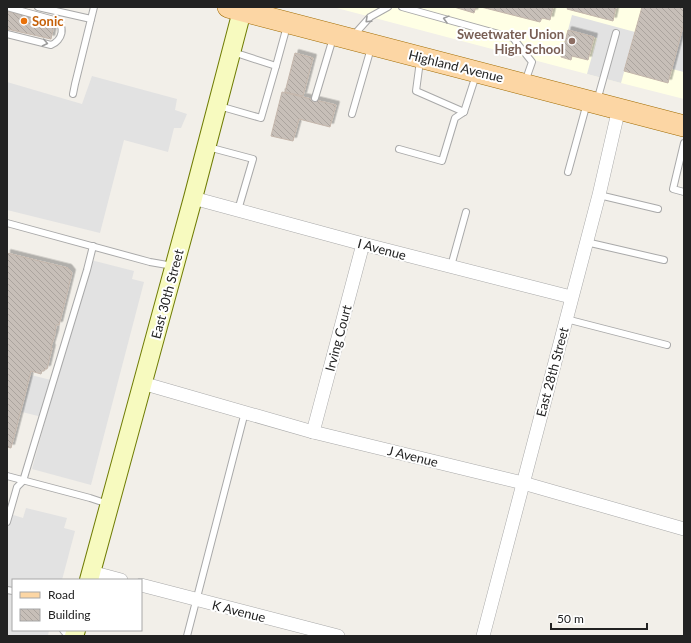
<svg xmlns="http://www.w3.org/2000/svg" width="691" height="643" viewBox="0 0 691 643" font-family="Lato,sans-serif">
<style>
.education{fill:#ffffe5}
.parking{fill:#e2e2e2}
.building{fill:url(#building-back-hatch);stroke:#c4b6ab;filter:url(#shadow)}
.lines{fill:none;stroke-linecap:round;stroke-linejoin:round}
.lane-casing{stroke:#a9a9a9;stroke-width:8}
.street-casing{stroke:#a9a9a9;stroke-width:14}
.secondary-casing{stroke:#707d05;stroke-width:20}
.primary-casing{stroke:#a06b00;stroke-width:22}
.lane{stroke:#fff;stroke-width:6}
.street{stroke:#fff;stroke-width:13}
.secondary{stroke:#f7fabf;stroke-width:18}
.primary{stroke:#fcd6a4;stroke-width:21}
.oneway{stroke:#9c9c9c}
.food-dot{fill:#e8710a;stroke:#fff;stroke-width:1.5}
.education-dot{fill:#8d6e63;stroke:#fff;stroke-width:1.5}
.labels{text-anchor:middle;stroke-width:4;stroke-linejoin:round;paint-order:stroke}
.food-label{font-size:13px;font-weight:bold;fill:#c56008;stroke:#fff;text-anchor:start}
.education-label{font-size:13px;font-weight:bold;fill:#785e54;stroke:#fff;text-anchor:end}
.street-label{font-size:13px;fill:#222;stroke:#fff}
</style>
<defs>
<pattern id="building-back-hatch" width="6" height="6" patternUnits="userSpaceOnUse"><rect width="6" height="6" fill="#c7bfb8"/><path d="M-1 5l2 2M0 0l6 6M5-1l2 2" fill="none" stroke="#aba49e"/></pattern>
<filter id="shadow"><feDropShadow dx="3.5" dy="-3.5" stdDeviation="0" flood-color="#0004"/></filter>
</defs>
<rect width="100%" height="100%" fill="#f2efe9"/>
<polygon class="education" points="333,7 684,7 684,99 621,83"/>
<g class="parking">
<polygon points="572,15 635,32 621,83 587,74 597,38 568,30"/>
<polygon points="684,23 684,72 672,69"/>
<polygon points="92,76 177,99 175,110 187,114 181,128 174,128 168,152 124,140 100,233 7,210 7,82 82,104"/>
<polygon points="87,259 134,271 132,279 144,282 91,485 32,469 46,418 22,412 31,375 55,381"/>
<polygon points="26,508 67,518 64,528 75,531 62,580 13,580 13,630 49,630 48,636 7,636 7,513 23,518"/>
</g>
<g class="building">
<polygon points="454,7 476,7 474,13"/>
<polygon points="481,7 553,7 550,20 542,18 540,22"/>
<polygon points="568,7 616,7 613,21 567,9"/>
<polygon points="642,7 684,7 684,23 668,83 624,71"/>
<polygon points="7,11 26,16 26,18 54,25 51,39 7,29"/>
<polygon points="568,30 594,37 588,60 572,56 571,60 561,57"/>
<polygon points="295,53 313,58 303,96 285,92"/>
<polygon points="282,92 336,105 330,127 299,119 293,141 271,136"/>
<polygon points="7,253 68,268 72,273 59,325 56,325 55,334 51,347 52,348 47,369 45,369 44,371 42,371 41,374 31,371 11,448 7,447"/>
</g>
<g class="lines">
<defs>
<g id="lane">
<path d="M 7,7 L 54,20 C 67,25 62,41 51,45 L 7,34"/>
<polyline points="38,7 91,19"/>
<polyline points="402,7 513,38 532,62 525,82"/>
<polyline points="353,36 370,17 388,7"/>
<polyline points="420,61 416,91 464,112 476,75"/>
<polyline points="276,66 287,26"/>
<polyline points="73,94 75,84 94,7"/>
<polyline points="315,98 333,38"/>
<polyline points="597,101 616,33"/>
<polyline points="219,106 261,118 276,66 233,52"/>
<polyline points="352,114 371,48"/>
<polyline points="684,143 673,189 684,192"/>
<polyline points="208,147 253,159 238,210"/>
<polyline points="399,149 442,161 455,118 464,112"/>
<polyline points="568,172 587,103"/>
<polyline points="599,195 658,209"/>
<polyline points="7,223 150,262 173,266"/>
<polyline points="586,242 664,260"/>
<polyline points="451,266 466,212"/>
<polyline points="566,319 667,345"/>
<polyline points="7,476 90,498 108,504"/>
<polyline points="7,522 17,487 23,481 87,270 93,246"/>
<polyline points="7,590 13,591"/>
<polyline points="63,630 68,636"/>
<polyline points="187,636 245,412"/>
</g>
<g id="street">
<polyline points="193,198 363,244 571,297"/>
<polyline points="142,383 313,432 523,483 684,529"/>
<polyline points="313,432 363,244"/>
<polyline points="91,572 121,580"/>
<polyline points="141,585 338,636"/>
<polyline points="483,636 599,195 619,108"/>
</g>
<g id="secondary">
<polyline points="89,580 193,198 243,7"/>
<polyline points="74,636 76,630"/>
</g>
<polyline id="primary" points="228,7 684,126"/>
</defs>
<use href="#lane" class="lane-casing"/>
<use href="#street" class="street-casing"/>
<use href="#secondary" class="secondary-casing"/>
<use href="#primary" class="primary-casing"/>
<use href="#lane" class="lane"/>
<use href="#street" class="street"/>
<use href="#secondary" class="secondary"/>
<use href="#primary" class="primary"/>
</g>
<defs><path id="oneway-chevron" d="M-2-3.5L2.5 0L-2 3.5" fill="none" stroke-width="1.6" stroke-linecap="round" stroke-linejoin="round"/></defs>
<g class="oneway">
<use href="#oneway-chevron" transform="translate(446 19) rotate(-165)"/>
<use href="#oneway-chevron" transform="translate(368 20) rotate(136)"/>
<use href="#oneway-chevron" transform="translate(45 43) rotate(12)"/>
</g>
<circle class="food-dot" cx="24" cy="21" r="4"/>
<circle class="education-dot" cx="572" cy="41" r="4"/>
<g class="labels">
<g class="food-label">
<text x="32" y="26">Sonic</text>
</g>
<g class="education-label">
<text x="564" y="39">Sweetwater Union<tspan x="564" dy="15">High School</tspan></text>
</g>
<g class="street-label">
<text transform="translate(456 66) rotate(14)" y="5">Highland Avenue</text>
<text transform="translate(382 249) rotate(15)" y="5">I Avenue</text>
<text transform="translate(167 294) rotate(-75)" y="5">East 30th Street</text>
<text transform="translate(338 338) rotate(-75)" y="5">Irving Court</text>
<text transform="translate(552 372) rotate(-75)" y="5">East 28th Street</text>
<text transform="translate(413 456) rotate(14)" y="5">J Avenue</text>
<text transform="translate(239 611) rotate(14)" y="5">K Avenue</text>
</g>
</g>
<rect width="691" height="643" fill="none" stroke="#222222" stroke-width="16"/>
<rect x="12" y="579" width="130" height="52" fill="#ffffff" stroke="#a7a7a7"/>
<rect x="20" y="592" width="20" height="6" fill="#fcd6a4" stroke="#a7a7a7"/>
<text x="48" y="599" font-size="12" fill="#222222">Road</text>
<rect x="20" y="609" width="20" height="12" fill="url(#building-back-hatch)" stroke="#a7a7a7"/>
<text x="48" y="619" font-size="12" fill="#222222">Building</text>
<path d="M551 623v6h96v-6" fill="none" stroke="#222222" stroke-width="2"/>
<text x="557" y="623" font-size="12" fill="#222222" stroke="#ffffff" stroke-width="3" paint-order="stroke">50 m</text>
</svg>
